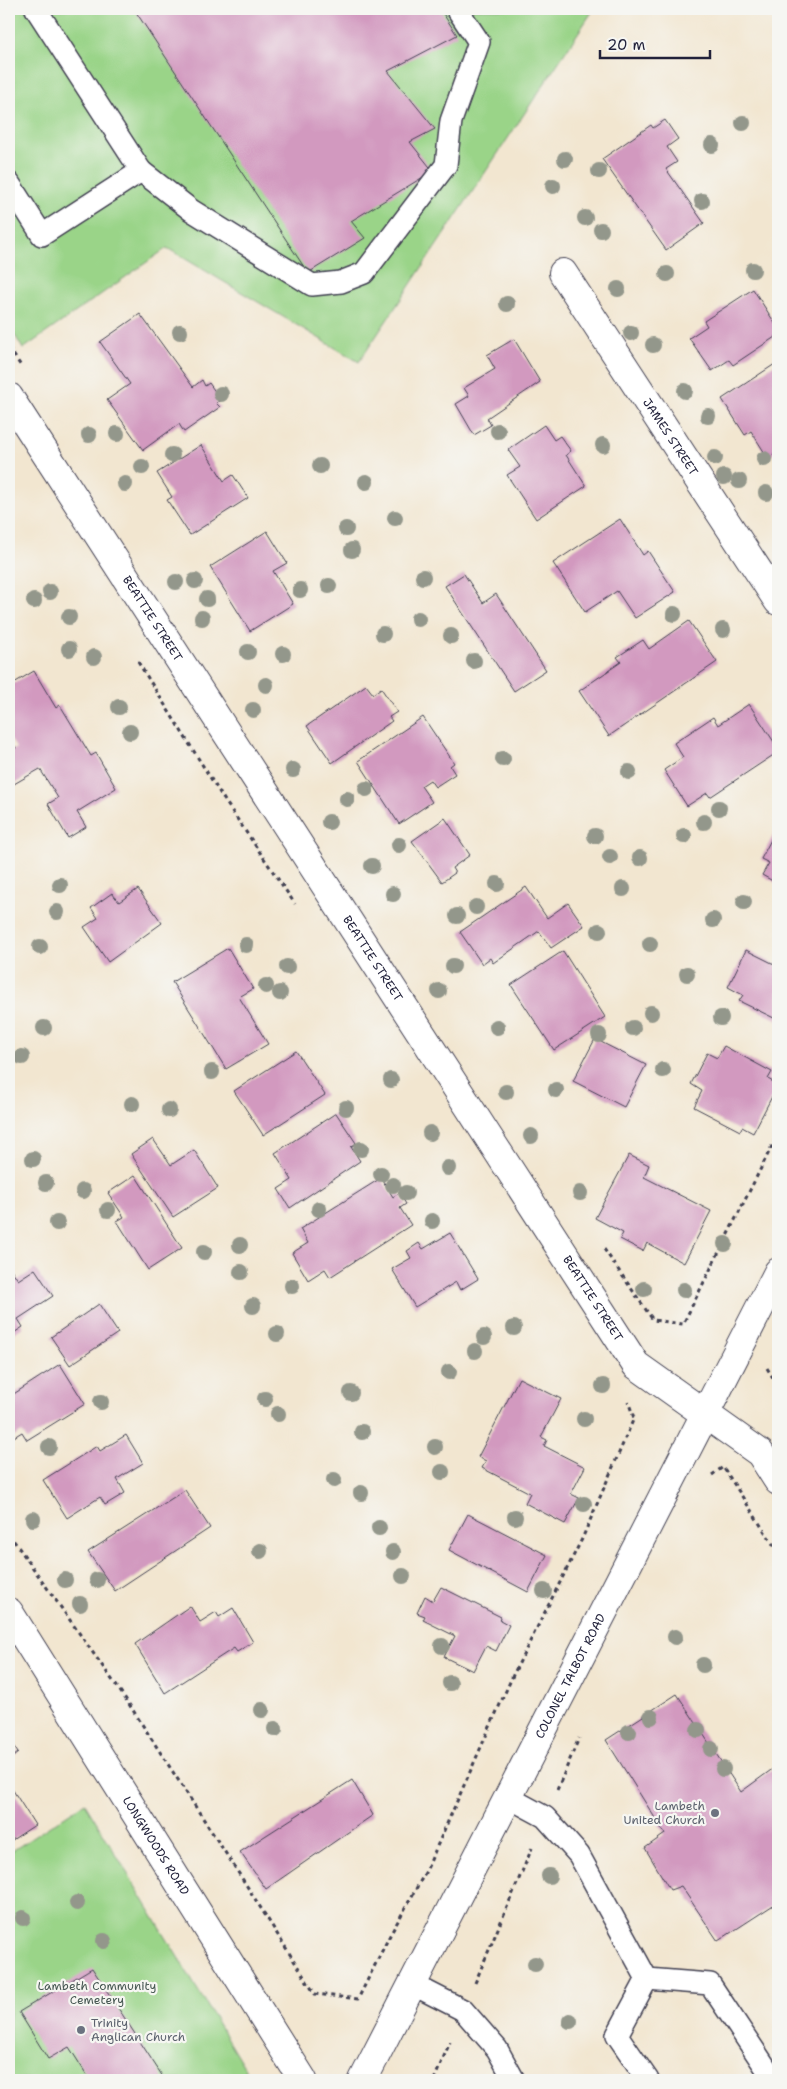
<svg xmlns="http://www.w3.org/2000/svg" width="787" height="2089" viewBox="0 0 787 2089" font-family="'Shantell Sans',sans-serif">
<style>
.green{fill:#9ad488;stroke:#5e7b62}
.building{fill:#d299bf}
.lines{fill:none;stroke-linecap:round;stroke-linejoin:round}
.service-casing{stroke:#413f51;stroke-width:24}
.minor-casing{stroke:#413f51;stroke-width:30}
.secondary-casing{stroke:#413f51;stroke-width:30}
.path{stroke:#413f51;stroke-width:3;stroke-dasharray:4 4;stroke-linecap:butt}
.service{stroke:#fff;stroke-width:21}
.minor{stroke:#fff;stroke-width:28}
.secondary{stroke:#fff;stroke-width:28}
.tree{fill:#93978b}
.worship-dot{fill:#6b7280;stroke:#f6f6f2;stroke-width:2}
.labels{text-anchor:middle;stroke-width:4.5;stroke-linejoin:round;paint-order:stroke}
.street-label{font-size:12px;fill:#22223b;stroke:#f6f6f2}
.worship-label{font-size:12px;fill:#5b616d;stroke:#f6f6f2;text-anchor:end}
.park-label{font-size:12px;fill:#465752;stroke:#f6f6f2}
</style>
<rect width="100%" height="100%" fill="#f6f6f2"/>
<filter id="ink" filterUnits="userSpaceOnUse"><feTurbulence type="fractalNoise" baseFrequency=".02" numOctaves="2"/><feDisplacementMap in="SourceGraphic" scale="10" xChannelSelector="R" yChannelSelector="G"/><feConvolveMatrix kernelMatrix="1 2 1 2 8 2 1 2 1" color-interpolation-filters="sRGB"/></filter>
<filter id="wash" filterUnits="userSpaceOnUse"><feTurbulence type="fractalNoise" baseFrequency=".0096" numOctaves="4" result="noise"/><feDisplacementMap in="SourceGraphic" scale="20" xChannelSelector="R" yChannelSelector="G"/><feGaussianBlur stdDeviation="1.12" result="paint"/><feColorMatrix in="noise" values="0 0 0 0 0 0 0 0 0 0 0 0 0 0 0 0 0 1.4 0 .05"/><feComposite in="paint" operator="in"/></filter>
<g filter="url(#wash)">
<rect width="100%" height="100%" fill="#f2e6d0"/>
<g class="green">
<polygon points="9,9 594,9 359,362 167,248 23,349 9,325"/>
<polygon points="85,1803 252,2080 9,2080 9,1853"/>
</g>
<g id="blocks">
<g class="building">
<polygon points="134,9 440,9 457,35 388,71 435,129 410,142 433,171 351,221 365,238 308,273"/>
<polygon points="665,120 678,139 667,147 677,162 666,169 704,223 666,250 602,159 651,125 653,128"/>
<polygon points="753,289 778,328 778,335 733,365 729,360 712,371 689,338 707,326 704,321"/>
<polygon points="140,314 193,387 202,380 205,386 209,383 221,400 216,403 220,407 184,432 179,424 143,450 107,400 130,384 100,342"/>
<polygon points="514,339 540,382 487,418 491,425 474,435 456,404 469,396 464,388 495,369 487,355"/>
<polygon points="778,362 778,451 768,458 751,431 745,435 722,399"/>
<polygon points="544,425 554,440 560,436 571,451 566,455 586,486 536,519 507,475 520,467 508,450"/>
<polygon points="201,445 224,481 233,475 248,498 190,535 167,500 172,497 157,473"/>
<polygon points="620,519 643,555 648,551 675,592 635,618 617,591 585,612 553,563"/>
<polygon points="267,531 287,563 273,571 293,604 250,631 210,567"/>
<polygon points="464,574 483,603 496,594 546,670 514,691 445,586"/>
<polygon points="689,621 717,662 609,736 579,691 621,662 617,657 643,640 649,649"/>
<polygon points="34,671 56,708 60,705 91,756 96,753 116,788 77,812 86,827 68,838 48,804 58,798 40,769 14,784 9,775 9,753 16,748 9,736 9,686"/>
<polygon points="366,685 373,694 381,688 397,712 389,717 392,721 332,763 307,726"/>
<polygon points="749,704 778,748 778,752 710,797 707,793 687,806 664,770 683,757 674,743 713,717 718,725"/>
<polygon points="423,717 454,763 450,766 455,774 435,787 430,780 421,786 432,802 399,824 358,761"/>
<polygon points="445,818 470,855 452,868 455,873 442,882 412,841"/>
<polygon points="778,826 778,884 762,875 769,863 761,859"/>
<polygon points="526,887 547,918 568,903 584,926 551,948 539,931 493,963 490,958 482,964 460,932"/>
<polygon points="138,889 162,923 108,962 84,927 98,918 91,908 112,893 119,902"/>
<polygon points="228,948 253,989 239,997 268,1044 226,1069 172,982"/>
<polygon points="746,950 778,966 778,1020 739,1001 743,995 728,987"/>
<polygon points="563,951 605,1017 554,1050 511,985"/>
<polygon points="595,1039 646,1065 624,1107 573,1081"/>
<polygon points="724,1046 772,1072 768,1079 778,1085 753,1133 742,1127 740,1131 694,1107 702,1091 691,1084 707,1053 717,1058"/>
<polygon points="296,1051 325,1095 263,1135 234,1091"/>
<polygon points="336,1113 356,1143 351,1147 360,1161 290,1208 278,1189 292,1180 275,1153"/>
<polygon points="153,1139 171,1165 194,1150 218,1188 173,1217 131,1154"/>
<polygon points="629,1155 649,1165 644,1177 711,1211 684,1263 647,1243 643,1251 620,1239 623,1233 595,1218"/>
<polygon points="135,1175 182,1248 148,1270 117,1221 124,1217 108,1193"/>
<polygon points="381,1178 393,1197 399,1193 406,1204 400,1208 411,1225 330,1277 325,1269 308,1280 292,1253 308,1243 300,1229"/>
<polygon points="450,1233 478,1279 460,1290 456,1282 415,1307 392,1269 411,1258 407,1251 419,1243 423,1249"/>
<polygon points="9,1266 18,1280 35,1269 53,1296 18,1319 23,1327 9,1336"/>
<polygon points="99,1304 118,1333 70,1365 51,1337"/>
<polygon points="60,1364 85,1404 27,1440 22,1432 9,1440 9,1397"/>
<polygon points="519,1378 561,1399 541,1437 547,1440 544,1446 585,1467 571,1494 579,1498 565,1524 525,1503 530,1493 482,1468 486,1461 478,1457"/>
<polygon points="126,1435 143,1463 117,1479 125,1493 105,1505 100,1497 67,1518 43,1480 97,1446 100,1451"/>
<polygon points="185,1490 210,1528 115,1591 88,1552"/>
<polygon points="468,1514 547,1555 528,1592 449,1550"/>
<polygon points="441,1587 501,1617 500,1620 509,1625 496,1651 486,1646 473,1671 444,1657 455,1636 423,1620 425,1616 417,1613 425,1596 433,1601"/>
<polygon points="190,1606 200,1622 216,1612 219,1617 233,1608 253,1642 237,1652 234,1648 165,1693 135,1644"/>
<polygon points="677,1694 741,1792 778,1765 778,1902 718,1941 681,1886 670,1890 645,1848 665,1834 606,1740"/>
<polygon points="9,1739 18,1753 9,1760"/>
<polygon points="352,1780 373,1815 266,1889 240,1852"/>
<polygon points="9,1784 35,1825 9,1842"/>
<polygon points="92,1968 165,2080 90,2080 69,2047 48,2059 19,2012"/>
</g>
</g>
</g>
<g filter="url(#ink)">
<use href="#blocks" fill-opacity="0" stroke="#413f51" stroke-width="1"/>
<g class="lines">
<defs>
<g id="service">
<polyline points="141,171 191,210 312,285 341,282 364,273 446,165 451,121 479,42 457,9"/>
<polyline points="9,183 42,235 141,171 36,9"/>
<polyline points="508,1797 545,1817 579,1855 647,1979"/>
<polyline points="647,1979 710,1984 774,2080"/>
<polyline points="647,1979 617,2035 648,2080"/>
<polyline points="412,1984 463,2010 497,2049 514,2080"/>
</g>
<g id="minor">
<path id="s1" d="M 563,273 L 778,601"/>
<path id="s2" d="M 9,397 L 636,1365 L 760,1453 L 778,1481"/>
</g>
<g id="secondary">
<path id="s3" d="M 9,1612 L 303,2080"/>
<path id="s4" d="M 363,2080 L 778,1272"/>
</g>
</defs>
<use href="#service" class="service-casing"/>
<use href="#minor" class="minor-casing"/>
<use href="#secondary" class="secondary-casing"/>
<g class="path">
<polyline points="9,348 21,366"/>
<polyline points="138,662 225,801 295,904"/>
<polyline points="604,1249 653,1320 683,1324 778,1134"/>
<polyline points="767,1368 778,1386"/>
<polyline points="712,1475 723,1467 778,1552"/>
<polyline points="9,1534 125,1698 245,1883 315,1994 358,1999 389,1937 426,1871 513,1675 582,1539 634,1418 628,1401"/>
<polyline points="557,1790 579,1738"/>
<polyline points="475,1983 532,1848"/>
<polyline points="434,2080 450,2042"/>
</g>
<use href="#service" class="service"/>
<use href="#minor" class="minor"/>
<use href="#secondary" class="secondary"/>
</g>
<g class="tree">
<circle cx="743" cy="123" r="8"/>
<circle cx="712" cy="145" r="8"/>
<circle cx="565" cy="159" r="8"/>
<circle cx="599" cy="171" r="8"/>
<circle cx="553" cy="186" r="8"/>
<circle cx="702" cy="201" r="8"/>
<circle cx="585" cy="218" r="8"/>
<circle cx="601" cy="230" r="8"/>
<circle cx="753" cy="270" r="8"/>
<circle cx="667" cy="274" r="8"/>
<circle cx="618" cy="289" r="8"/>
<circle cx="507" cy="304" r="8"/>
<circle cx="180" cy="332" r="8"/>
<circle cx="631" cy="333" r="8"/>
<circle cx="653" cy="345" r="8"/>
<circle cx="685" cy="391" r="8"/>
<circle cx="221" cy="394" r="8"/>
<circle cx="708" cy="416" r="8"/>
<circle cx="498" cy="431" r="8"/>
<circle cx="117" cy="434" r="8"/>
<circle cx="89" cy="435" r="8"/>
<circle cx="603" cy="445" r="8"/>
<circle cx="172" cy="455" r="8"/>
<circle cx="715" cy="458" r="8"/>
<circle cx="764" cy="459" r="8"/>
<circle cx="320" cy="466" r="8"/>
<circle cx="142" cy="467" r="8"/>
<circle cx="724" cy="477" r="8"/>
<circle cx="739" cy="481" r="8"/>
<circle cx="366" cy="482" r="8"/>
<circle cx="125" cy="484" r="8"/>
<circle cx="766" cy="493" r="8"/>
<circle cx="395" cy="518" r="8"/>
<circle cx="346" cy="529" r="8"/>
<circle cx="352" cy="550" r="8"/>
<circle cx="423" cy="577" r="8"/>
<circle cx="195" cy="581" r="8"/>
<circle cx="176" cy="582" r="8"/>
<circle cx="329" cy="586" r="8"/>
<circle cx="300" cy="590" r="8"/>
<circle cx="50" cy="592" r="8"/>
<circle cx="207" cy="599" r="8"/>
<circle cx="34" cy="601" r="8"/>
<circle cx="674" cy="614" r="8"/>
<circle cx="69" cy="617" r="8"/>
<circle cx="202" cy="618" r="8"/>
<circle cx="418" cy="619" r="8"/>
<circle cx="723" cy="630" r="8"/>
<circle cx="383" cy="634" r="8"/>
<circle cx="451" cy="636" r="8"/>
<circle cx="69" cy="649" r="8"/>
<circle cx="248" cy="652" r="8"/>
<circle cx="283" cy="654" r="8"/>
<circle cx="94" cy="657" r="8"/>
<circle cx="474" cy="661" r="8"/>
<circle cx="266" cy="685" r="8"/>
<circle cx="119" cy="707" r="8"/>
<circle cx="253" cy="710" r="8"/>
<circle cx="130" cy="732" r="8"/>
<circle cx="503" cy="759" r="8"/>
<circle cx="293" cy="770" r="8"/>
<circle cx="629" cy="772" r="8"/>
<circle cx="366" cy="789" r="8"/>
<circle cx="347" cy="799" r="8"/>
<circle cx="719" cy="808" r="8"/>
<circle cx="329" cy="822" r="8"/>
<circle cx="704" cy="822" r="8"/>
<circle cx="595" cy="836" r="8"/>
<circle cx="684" cy="836" r="8"/>
<circle cx="399" cy="845" r="8"/>
<circle cx="610" cy="857" r="8"/>
<circle cx="640" cy="858" r="8"/>
<circle cx="372" cy="866" r="8"/>
<circle cx="497" cy="884" r="8"/>
<circle cx="60" cy="885" r="8"/>
<circle cx="623" cy="889" r="8"/>
<circle cx="393" cy="894" r="8"/>
<circle cx="744" cy="902" r="8"/>
<circle cx="476" cy="907" r="8"/>
<circle cx="57" cy="912" r="8"/>
<circle cx="457" cy="916" r="8"/>
<circle cx="713" cy="920" r="8"/>
<circle cx="599" cy="931" r="8"/>
<circle cx="650" cy="944" r="8"/>
<circle cx="246" cy="945" r="8"/>
<circle cx="40" cy="947" r="8"/>
<circle cx="453" cy="966" r="8"/>
<circle cx="287" cy="967" r="8"/>
<circle cx="687" cy="974" r="8"/>
<circle cx="266" cy="986" r="8"/>
<circle cx="439" cy="991" r="8"/>
<circle cx="280" cy="993" r="8"/>
<circle cx="651" cy="1013" r="8"/>
<circle cx="721" cy="1018" r="8"/>
<circle cx="497" cy="1027" r="8"/>
<circle cx="44" cy="1028" r="8"/>
<circle cx="633" cy="1028" r="8"/>
<circle cx="599" cy="1035" r="8"/>
<circle cx="22" cy="1057" r="8"/>
<circle cx="663" cy="1070" r="8"/>
<circle cx="212" cy="1072" r="8"/>
<circle cx="391" cy="1080" r="8"/>
<circle cx="556" cy="1090" r="8"/>
<circle cx="506" cy="1092" r="8"/>
<circle cx="132" cy="1104" r="8"/>
<circle cx="346" cy="1108" r="8"/>
<circle cx="169" cy="1110" r="8"/>
<circle cx="430" cy="1133" r="8"/>
<circle cx="531" cy="1136" r="8"/>
<circle cx="361" cy="1149" r="8"/>
<circle cx="33" cy="1159" r="8"/>
<circle cx="448" cy="1168" r="8"/>
<circle cx="381" cy="1174" r="8"/>
<circle cx="46" cy="1183" r="8"/>
<circle cx="393" cy="1185" r="8"/>
<circle cx="83" cy="1191" r="8"/>
<circle cx="406" cy="1193" r="8"/>
<circle cx="580" cy="1193" r="8"/>
<circle cx="319" cy="1209" r="8"/>
<circle cx="108" cy="1210" r="8"/>
<circle cx="432" cy="1221" r="8"/>
<circle cx="57" cy="1223" r="8"/>
<circle cx="725" cy="1244" r="8"/>
<circle cx="240" cy="1245" r="8"/>
<circle cx="204" cy="1252" r="8"/>
<circle cx="241" cy="1272" r="8"/>
<circle cx="292" cy="1286" r="8"/>
<circle cx="644" cy="1289" r="8"/>
<circle cx="684" cy="1290" r="8"/>
<circle cx="253" cy="1306" r="8"/>
<circle cx="514" cy="1328" r="8"/>
<circle cx="277" cy="1334" r="8"/>
<circle cx="484" cy="1337" r="8"/>
<circle cx="475" cy="1351" r="8"/>
<circle cx="449" cy="1372" r="8"/>
<circle cx="603" cy="1386" r="8"/>
<circle cx="351" cy="1393" r="8"/>
<circle cx="265" cy="1399" r="8"/>
<circle cx="101" cy="1402" r="8"/>
<circle cx="278" cy="1414" r="8"/>
<circle cx="584" cy="1419" r="8"/>
<circle cx="362" cy="1432" r="8"/>
<circle cx="49" cy="1447" r="8"/>
<circle cx="435" cy="1447" r="8"/>
<circle cx="442" cy="1472" r="8"/>
<circle cx="334" cy="1480" r="8"/>
<circle cx="361" cy="1493" r="8"/>
<circle cx="584" cy="1504" r="8"/>
<circle cx="515" cy="1517" r="8"/>
<circle cx="33" cy="1519" r="8"/>
<circle cx="379" cy="1528" r="8"/>
<circle cx="260" cy="1551" r="8"/>
<circle cx="393" cy="1552" r="8"/>
<circle cx="403" cy="1576" r="8"/>
<circle cx="65" cy="1580" r="8"/>
<circle cx="97" cy="1580" r="8"/>
<circle cx="544" cy="1591" r="8"/>
<circle cx="80" cy="1604" r="8"/>
<circle cx="675" cy="1637" r="8"/>
<circle cx="442" cy="1646" r="8"/>
<circle cx="703" cy="1665" r="8"/>
<circle cx="450" cy="1683" r="8"/>
<circle cx="262" cy="1710" r="8"/>
<circle cx="651" cy="1717" r="8"/>
<circle cx="275" cy="1729" r="8"/>
<circle cx="698" cy="1730" r="8"/>
<circle cx="629" cy="1732" r="8"/>
<circle cx="711" cy="1749" r="8"/>
<circle cx="723" cy="1769" r="8"/>
<circle cx="549" cy="1876" r="8"/>
<circle cx="77" cy="1903" r="8"/>
<circle cx="23" cy="1918" r="8"/>
<circle cx="104" cy="1941" r="8"/>
<circle cx="535" cy="1964" r="8"/>
<circle cx="570" cy="2021" r="8"/>
</g>
</g>
<g class="worship-dot">
<circle cx="715" cy="1813" r="5"/>
<circle cx="81" cy="2030" r="5"/>
</g>
<g class="labels">
<g class="street-label">
<text dy="4" stroke="none"><textPath href="#s1" startOffset="196">JAMES STREET</textPath></text>
<text dy="4" stroke="none"><textPath href="#s2" startOffset="264">BEATTIE STREET</textPath></text>
<text dy="4" stroke="none"><textPath href="#s2" startOffset="669">BEATTIE STREET</textPath></text>
<text dy="4" stroke="none"><textPath href="#s2" startOffset="1074">BEATTIE STREET</textPath></text>
<text dy="4" stroke="none"><textPath href="#s4" startOffset="454">COLONEL TALBOT ROAD</textPath></text>
<text dy="4" stroke="none"><textPath href="#s3" startOffset="276">LONGWOODS ROAD</textPath></text>
</g>
<g class="worship-label">
<text x="705" y="1810">Lambeth<tspan x="705" dy="14">United Church</tspan></text>
<text x="91" y="2027" text-anchor="start">Trinity<tspan x="91" dy="14">Anglican Church</tspan></text>
</g>
<g class="park-label">
<text x="97" y="1990">Lambeth Community<tspan x="97" dy="14">Cemetery</tspan></text>
</g>
</g>
<rect width="787" height="2089" fill="none" stroke="#f6f6f2" stroke-width="30"/>
<path d="M600 50v8h110v-8" fill="none" stroke="#22223b" stroke-width="2.5"/>
<text x="607" y="50" font-size="15" fill="#22223b" stroke="#f6f6f2" stroke-width="4" paint-order="stroke">20 m</text>
</svg>
